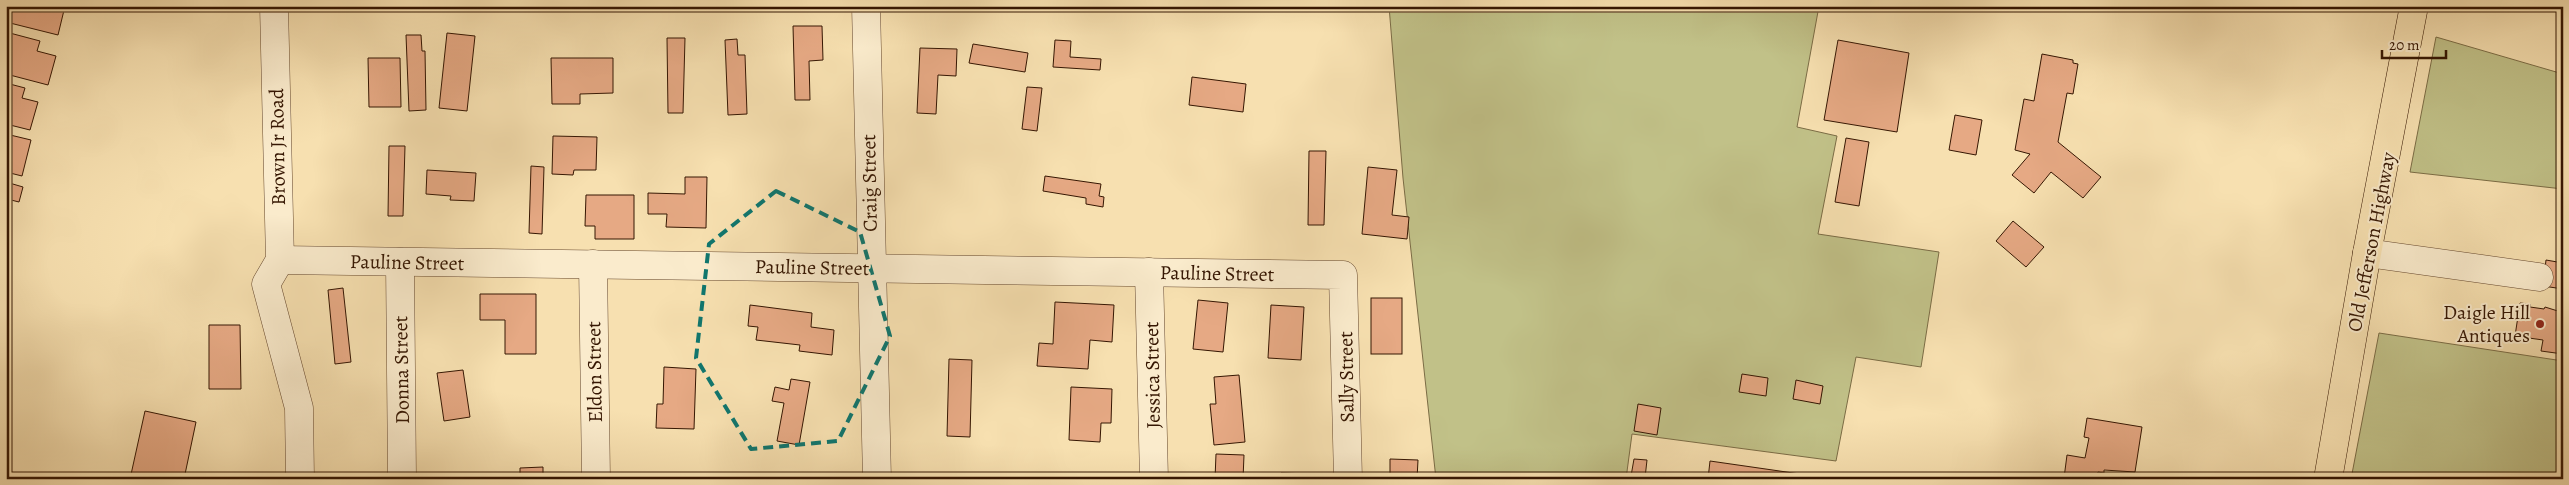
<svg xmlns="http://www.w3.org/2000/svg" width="2569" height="485" viewBox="0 0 2569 485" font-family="Alegreya,serif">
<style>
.green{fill:#c1c188;stroke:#7b6c45}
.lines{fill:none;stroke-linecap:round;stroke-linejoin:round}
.stream{stroke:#76786f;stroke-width:6}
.building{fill:#e6a984;stroke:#351602}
.minor-casing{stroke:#66482e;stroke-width:29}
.major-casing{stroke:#351602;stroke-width:29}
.minor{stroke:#faebcc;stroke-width:28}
.major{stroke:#f7e0b0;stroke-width:28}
.marked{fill:none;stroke:#0f766e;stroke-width:4;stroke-dasharray:10 6;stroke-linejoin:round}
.poi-dot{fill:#8f2418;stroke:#faebcc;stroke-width:2}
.labels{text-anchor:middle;stroke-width:4;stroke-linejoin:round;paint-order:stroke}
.street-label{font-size:20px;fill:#351602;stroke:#faebcc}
.poi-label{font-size:20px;fill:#351602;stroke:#faebcc;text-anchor:end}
</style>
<rect width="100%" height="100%" fill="#f7e0b0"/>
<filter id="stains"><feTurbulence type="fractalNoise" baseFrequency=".004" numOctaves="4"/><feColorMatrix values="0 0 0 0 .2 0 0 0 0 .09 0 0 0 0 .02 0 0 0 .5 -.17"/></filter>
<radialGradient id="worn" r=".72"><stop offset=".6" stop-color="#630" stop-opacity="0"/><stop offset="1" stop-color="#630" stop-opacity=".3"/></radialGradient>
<g class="green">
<polygon points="1389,6 1819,6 1797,127 1837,136 1818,234 1939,252 1921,367 1856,357 1836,461 1632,434 1626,479 1436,479 1403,178"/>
<polygon points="2436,37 2563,74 2563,189 2410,172"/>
<polygon points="2379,333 2563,361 2563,479 2351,479"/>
</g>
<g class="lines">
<polyline class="stream" points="2562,6 2563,7"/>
</g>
<g class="building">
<polygon points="6,6 65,6 58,35 6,22 8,8"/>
<polygon points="793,26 822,26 823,60 809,61 810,100 795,100"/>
<polygon points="6,32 40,41 37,51 56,56 48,85 6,74"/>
<polygon points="447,33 475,36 467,111 439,108"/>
<polygon points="406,35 421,35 422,51 425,51 426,110 409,111"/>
<polygon points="667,38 685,38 683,113 668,113"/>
<polygon points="737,39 738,55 745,55 747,114 728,115 725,40"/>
<polygon points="1055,40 1071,41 1070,57 1101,59 1100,70 1053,67"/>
<polygon points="1838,40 1909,53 1897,132 1824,120"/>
<polygon points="973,44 1028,53 1025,72 969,63"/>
<polygon points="920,48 957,49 956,76 938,75 936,114 917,113"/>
<polygon points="2042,54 2073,60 2073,63 2078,64 2073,94 2067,93 2058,142 2101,177 2083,198 2051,172 2034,193 2012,175 2030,154 2015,150 2024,99 2034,101"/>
<polygon points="368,58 400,58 401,107 369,107"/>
<polygon points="551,58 613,58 613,93 580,94 580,104 552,104"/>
<polygon points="1192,77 1246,84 1243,112 1189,105"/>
<polygon points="6,83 25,88 22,98 38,102 30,130 6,124"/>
<polygon points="1027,87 1042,88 1037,131 1022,129"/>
<polygon points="1955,115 1982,120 1976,155 1949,150"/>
<polygon points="6,134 31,140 22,176 6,172"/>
<polygon points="553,136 597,137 596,170 574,170 573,175 552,174"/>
<polygon points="1846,138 1869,142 1859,206 1835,202"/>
<polygon points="389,146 405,146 403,216 388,216"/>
<polygon points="1309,151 1326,151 1324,225 1308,225"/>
<polygon points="531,166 544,167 542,234 529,233"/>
<polygon points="1368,167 1397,170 1392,215 1409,217 1407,239 1362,234"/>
<polygon points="427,170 476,173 474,201 450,200 451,196 426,194"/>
<polygon points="1045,176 1101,184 1099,196 1104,197 1103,207 1086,204 1086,198 1043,191"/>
<polygon points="685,177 707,177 706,228 666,227 667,214 648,214 648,193 685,194"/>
<polygon points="6,182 23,187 19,202 11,200 6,217"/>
<polygon points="586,195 634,195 634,239 595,239 595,226 585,226"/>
<polygon points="2013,221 2044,247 2026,267 1996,241"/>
<polygon points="2546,260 2563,263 2563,289 2543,286"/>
<polygon points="343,288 351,362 335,364 328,290"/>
<polygon points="480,294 536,294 536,354 505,354 505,320 480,320"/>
<rect x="1371" y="298" width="31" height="56"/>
<polygon points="1198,300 1228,303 1223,352 1193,349"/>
<polygon points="1055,302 1114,305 1112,342 1090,340 1088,369 1037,366 1039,343 1053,344"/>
<polygon points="2520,303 2530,304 2530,307 2544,309 2545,307 2561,312 2563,303 2563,354 2541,351 2543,340 2515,336"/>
<polygon points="750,305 812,313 811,327 834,330 832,355 799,351 800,345 756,340 758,327 748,326"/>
<polygon points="1271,305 1304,307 1301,360 1268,358"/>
<polygon points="209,325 240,325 241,389 209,389"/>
<polygon points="949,359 972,360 970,437 947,436"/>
<polygon points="664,367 696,369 694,429 656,428 657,404 663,404"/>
<polygon points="463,370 470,417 444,421 437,373"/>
<polygon points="1742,374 1768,378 1766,396 1739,392"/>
<polygon points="1239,375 1245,442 1214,445 1210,404 1216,404 1214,377"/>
<polygon points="791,379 810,382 799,445 777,441 784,403 772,401 775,387 789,390"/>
<polygon points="1796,380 1823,386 1820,404 1793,399"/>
<polygon points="1071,387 1112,389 1111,423 1101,423 1100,442 1069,440"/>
<polygon points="1638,404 1661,408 1657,435 1634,431"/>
<polygon points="145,411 196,422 184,479 130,479"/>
<polygon points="2087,418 2142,427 2135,472 2104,470 2104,473 2098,472 2096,479 2064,478 2067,455 2085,458 2089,438 2084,437"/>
<polygon points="1216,454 1244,455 1243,479 1215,479"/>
<polygon points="1390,459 1418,460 1417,479 1390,479"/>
<polygon points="1634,459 1647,460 1645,478 1631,476"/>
<polygon points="1710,461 1821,477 1821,479 1708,479"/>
<polygon points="543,467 543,479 520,479 520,468"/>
<polygon points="1281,473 1312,474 1312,479 1280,479"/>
</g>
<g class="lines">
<defs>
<g id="minor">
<polyline points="274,6 280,260 266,284 299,408 300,479"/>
<polyline points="866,6 877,479"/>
<polyline points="2367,253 2539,277"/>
<polyline points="280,260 1343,275 1348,479"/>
<polyline points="400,262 402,479"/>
<polyline points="593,264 596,479"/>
<polyline points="1149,272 1154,479"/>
</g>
<polyline id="major" points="2328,479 2367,253 2414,6"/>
</defs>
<use href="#minor" class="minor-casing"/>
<use href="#major" class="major-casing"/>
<use href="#minor" class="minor"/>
<use href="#major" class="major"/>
</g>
<path class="marked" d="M 776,191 L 860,232 L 890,336 L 838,441 L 751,449 L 696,358 L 709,244 Z"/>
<circle class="poi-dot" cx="2540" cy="324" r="5"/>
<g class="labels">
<g class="street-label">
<text transform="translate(277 147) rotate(-91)" y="7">Brown Jr Road</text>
<text transform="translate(869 183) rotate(-91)" y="7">Craig Street</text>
<text transform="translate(2371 242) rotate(-79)" y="7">Old Jefferson Highway</text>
<text transform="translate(407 262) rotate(1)" y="7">Pauline Street</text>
<text transform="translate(812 267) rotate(1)" y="7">Pauline Street</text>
<text transform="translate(1217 273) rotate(1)" y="7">Pauline Street</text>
<text transform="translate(401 370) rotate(-91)" y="7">Donna Street</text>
<text transform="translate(594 372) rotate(-91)" y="7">Eldon Street</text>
<text transform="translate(1152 375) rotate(-91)" y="7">Jessica Street</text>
<text transform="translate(1346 377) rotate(-91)" y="7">Sally Street</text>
</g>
<g class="poi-label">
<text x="2530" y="319">Daigle Hill<tspan x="2530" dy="23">Antiques</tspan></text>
</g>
</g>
<rect width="2569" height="485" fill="none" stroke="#f7e0b0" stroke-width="25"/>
<rect x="8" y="8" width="2554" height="470" fill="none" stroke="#351602" stroke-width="2.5"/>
<rect x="12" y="12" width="2544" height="460" fill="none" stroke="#351602"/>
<path d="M2382 50v8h64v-8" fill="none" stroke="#351602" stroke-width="2.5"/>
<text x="2389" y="50" font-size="15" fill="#351602" stroke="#faebcc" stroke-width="4" paint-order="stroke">20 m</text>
<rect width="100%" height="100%" filter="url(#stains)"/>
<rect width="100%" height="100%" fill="url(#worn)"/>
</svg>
